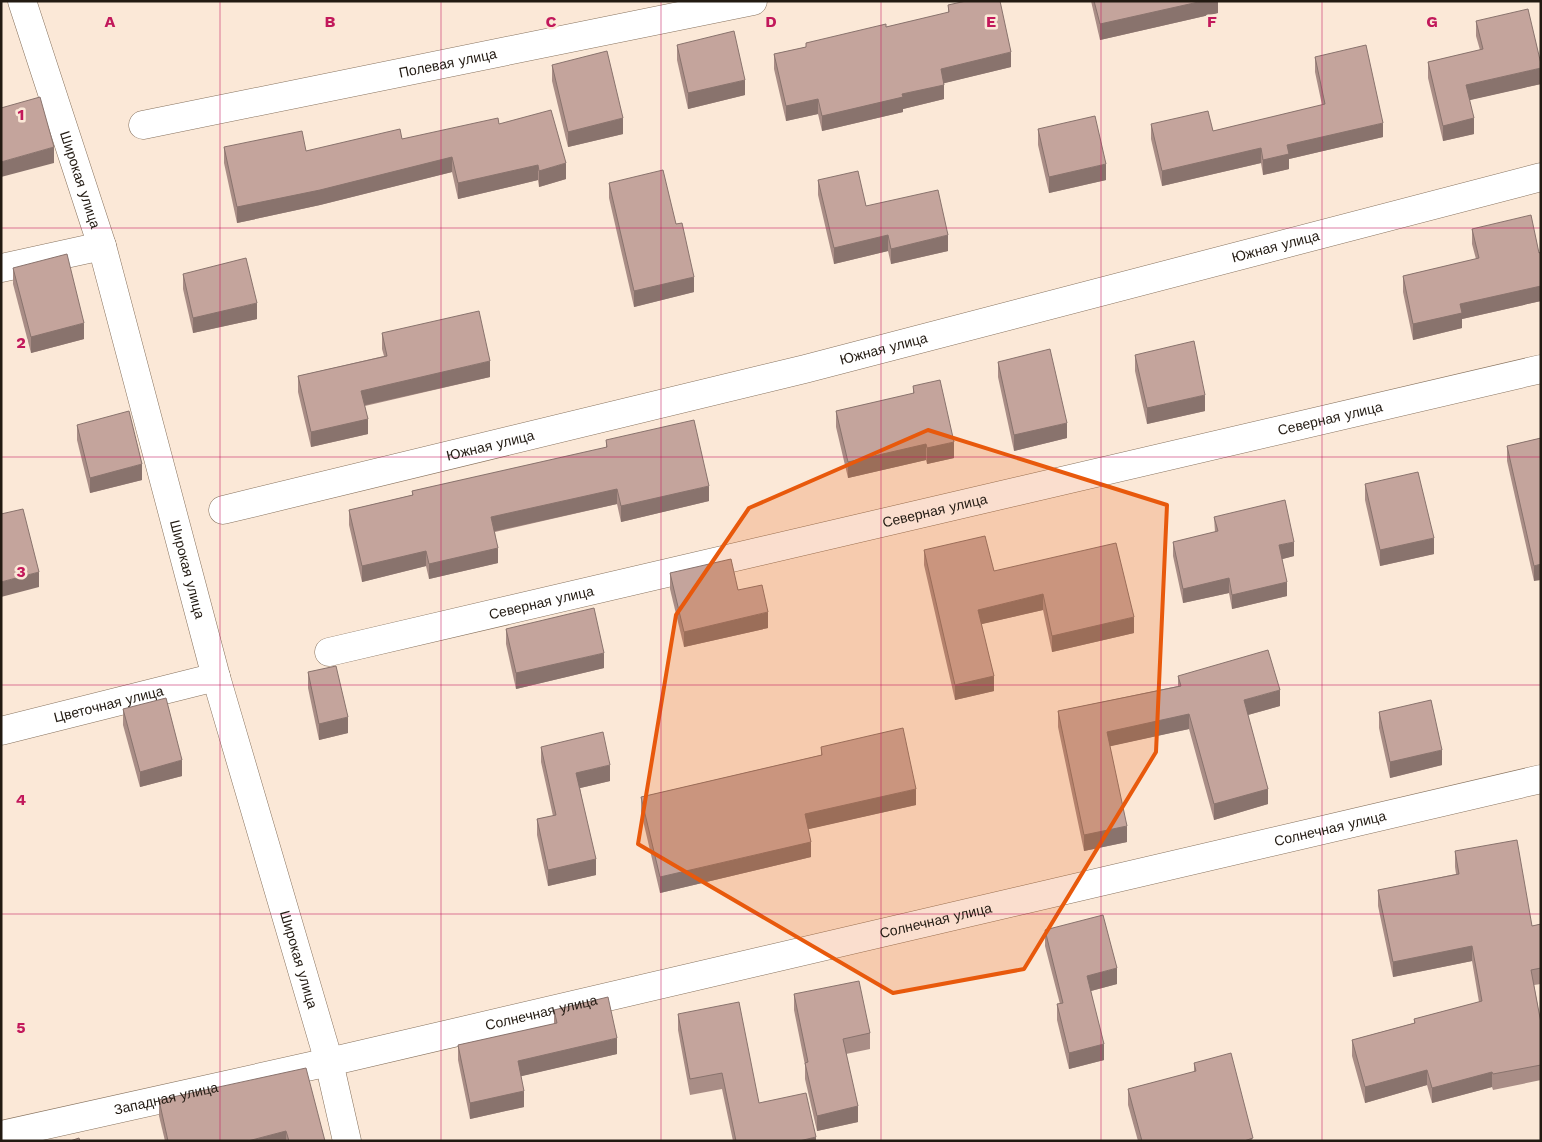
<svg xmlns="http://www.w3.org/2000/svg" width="1542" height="1142" viewBox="0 0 1542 1142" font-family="'Work Sans',sans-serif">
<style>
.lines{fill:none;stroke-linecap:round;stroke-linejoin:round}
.minor-casing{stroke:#87725e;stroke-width:29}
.minor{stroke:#fff;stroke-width:28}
.wall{fill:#a98d86}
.shaded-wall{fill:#89736d}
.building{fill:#c4a49c;stroke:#89736d}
.marked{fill:#e8590c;fill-opacity:0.2;stroke:#e8590c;stroke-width:4;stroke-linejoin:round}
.grid{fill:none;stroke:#c2185b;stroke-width:1;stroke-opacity:0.55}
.labels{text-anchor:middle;stroke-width:5;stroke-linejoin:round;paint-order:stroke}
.street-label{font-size:14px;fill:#221a12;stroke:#fbe8d7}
.grid-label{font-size:16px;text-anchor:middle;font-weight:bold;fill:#c2185b;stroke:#fbe8d7;stroke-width:5;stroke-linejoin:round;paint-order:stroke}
</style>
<rect width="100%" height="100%" fill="#fbe8d7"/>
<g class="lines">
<defs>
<g id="minor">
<path id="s1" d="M 22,1 L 102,246 L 216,677 L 329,1062 L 347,1141"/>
<path id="s2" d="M 143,125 L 753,1"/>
<polyline points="1,268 102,246"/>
<path id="s3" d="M 223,510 L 805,369 L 1541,177"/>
<path id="s4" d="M 329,652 L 1541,369"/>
<path id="s5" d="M 1,731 L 216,677"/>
<path id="s6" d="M 1,1135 L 329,1062 L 1541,779"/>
</g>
</defs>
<use href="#minor" class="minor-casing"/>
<use href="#minor" class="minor"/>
</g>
<g class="wall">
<polygon points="1091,1 1218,1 1218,13 1100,40"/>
<polygon points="948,5 1011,67 944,83 944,99 903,109 903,112 822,131 818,114 786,121 774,69 774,54 806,47 806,43 886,27 948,13"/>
<polygon points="1476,21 1541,84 1469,100 1474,134 1443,141 1428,78 1428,62 1480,50 1476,36"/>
<polygon points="677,45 745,95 688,109 677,60"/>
<polygon points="1315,57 1383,137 1289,159 1289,169 1263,175 1261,163 1162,186 1151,139 1151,124 1213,131 1322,105 1315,72"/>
<polygon points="552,65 623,134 568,147 552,81"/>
<polygon points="499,124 566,179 539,187 538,180 458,199 452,172 320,205 237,223 224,163 224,147 306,151 402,139"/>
<polygon points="1038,129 1106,180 1049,193 1038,145"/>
<polygon points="818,180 866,206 948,251 891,264 888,251 834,264 818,195"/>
<polygon points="609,183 676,224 694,292 634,307 609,198"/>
<polygon points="1472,229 1539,253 1541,252 1541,301 1462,319 1462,328 1413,340 1403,292 1403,276 1476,259 1472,244"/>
<polygon points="13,268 84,339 31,353 13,284"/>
<polygon points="183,274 257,319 193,333 183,289"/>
<polygon points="382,333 490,377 365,406 368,434 311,447 298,392 298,376 384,356 382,349"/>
<polygon points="1135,355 1205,411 1147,424 1135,371"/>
<polygon points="998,362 1067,438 1014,451 998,377"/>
<polygon points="913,386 954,458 927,464 926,460 848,478 836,427 836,411 913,394"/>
<polygon points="77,425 142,480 90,493 77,440"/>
<polygon points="1541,438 1534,581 1507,461 1507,446"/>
<polygon points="606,440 709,501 621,522 617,504 495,532 498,563 429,579 426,566 362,582 349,525 349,510 412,495 412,491 606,448"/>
<polygon points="1365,484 1434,554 1380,566 1365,500"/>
<polygon points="1214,517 1294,556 1282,559 1287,596 1232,609 1229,593 1183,603 1173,556 1173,542 1215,532"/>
<polygon points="924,550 994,571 1134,633 1052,652 1043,610 981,624 994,691 955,700 924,565"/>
<polygon points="670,573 738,590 768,628 684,647 670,589"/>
<polygon points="506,629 604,668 516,689 506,644"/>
<polygon points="308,672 348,733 319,740 308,688"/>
<polygon points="1178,676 1280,706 1248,715 1268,804 1214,820 1189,729 1110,746 1127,842 1084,851 1058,727 1058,711 1178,686"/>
<polygon points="123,709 182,776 140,787 123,725"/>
<polygon points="1379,712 1442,765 1390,778 1379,728"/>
<polygon points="541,747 610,781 580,788 596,875 548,886 537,835 537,819 553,816 541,762"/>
<polygon points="821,747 916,805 808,829 811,857 660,893 641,812 641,797 821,755"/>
<polygon points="1455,851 1532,926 1541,924 1541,984 1534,985 1541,1023 1541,1080 1493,1090 1492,1087 1432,1103 1427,1085 1365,1103 1352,1056 1352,1040 1414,1023 1414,1019 1479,1002 1472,961 1393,977 1378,906 1378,890 1456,874 1455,867"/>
<polygon points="1045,930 1117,984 1091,991 1104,1060 1069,1069 1057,1020 1057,1004 1060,1004 1045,946"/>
<polygon points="794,994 870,1033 870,1049 846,1054 858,1122 817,1131 805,1079 805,1065 794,1010"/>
<polygon points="554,1010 617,1054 521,1076 524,1107 470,1119 458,1060 458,1045 554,1024"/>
<polygon points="678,1014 759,1103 816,1141 733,1141 722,1089 690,1095 678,1030"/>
<polygon points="1194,1063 1253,1141 1138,1141 1128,1105 1128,1089 1194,1072"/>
<polygon points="159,1100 325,1141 165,1141 159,1116"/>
</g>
<g class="shaded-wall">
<polygon points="1203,1 1218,1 1218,13 1100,40 1100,24"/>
<polygon points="1011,52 1011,67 941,84 941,69"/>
<polygon points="1541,68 1541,84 1466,101 1466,85"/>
<polygon points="745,80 745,95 688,109 688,93"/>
<polygon points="944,85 944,99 903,109 903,112 822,131 822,116 902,94"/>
<polygon points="818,99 818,114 786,121 786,106"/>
<polygon points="623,118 623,134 568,147 568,132"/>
<polygon points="1474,118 1474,134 1443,141 1443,126"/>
<polygon points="1383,123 1383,137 1289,159 1289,169 1263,175 1263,160 1287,145"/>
<polygon points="54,147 54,163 1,177 1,162"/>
<polygon points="1261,148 1261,163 1162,186 1162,171"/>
<polygon points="452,157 452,172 320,205 237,223 237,207"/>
<polygon points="566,163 566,179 539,187 539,171"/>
<polygon points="1106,164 1106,180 1049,193 1049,177"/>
<polygon points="538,165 538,180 458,199 458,183"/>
<polygon points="888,235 888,251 834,264 834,248"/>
<polygon points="948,235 948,251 891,264 891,249"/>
<polygon points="694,277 694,292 634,307 634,291"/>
<polygon points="1541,286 1541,301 1462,319 1462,328 1413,340 1413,324 1460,304"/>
<polygon points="257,303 257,319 193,333 193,318"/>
<polygon points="84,323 84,339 31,353 31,337"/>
<polygon points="490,361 490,377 361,406 361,391"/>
<polygon points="1205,395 1205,411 1147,424 1147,408"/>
<polygon points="368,419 368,434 311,447 311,432"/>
<polygon points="1067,423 1067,438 1014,451 1014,435"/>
<polygon points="954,442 954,458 927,464 927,448"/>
<polygon points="926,444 926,460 848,478 848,462"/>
<polygon points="142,464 142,480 90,493 90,478"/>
<polygon points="709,486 709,501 621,522 621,506"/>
<polygon points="617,489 617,504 491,532 491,517"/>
<polygon points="1434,538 1434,554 1380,566 1380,550"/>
<polygon points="1294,542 1294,556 1279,560 1279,545"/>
<polygon points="498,548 498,563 429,579 429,564"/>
<polygon points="426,551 426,566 362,582 362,566"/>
<polygon points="1541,564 1541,580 1534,581 1534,566"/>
<polygon points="39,572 39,587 1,597 1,582"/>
<polygon points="1229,578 1229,593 1183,603 1183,589"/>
<polygon points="1287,582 1287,596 1232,609 1232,595"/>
<polygon points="1043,594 1043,610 978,625 978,610"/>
<polygon points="768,612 768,628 684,647 684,632"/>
<polygon points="1134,617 1134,633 1052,652 1052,636"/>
<polygon points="604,653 604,668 516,689 516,673"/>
<polygon points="994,676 994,691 955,700 955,685"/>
<polygon points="1280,690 1280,706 1244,716 1244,700"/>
<polygon points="1189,714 1189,729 1107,747 1107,732"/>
<polygon points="348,717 348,733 319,740 319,724"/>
<polygon points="1442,750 1442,765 1390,778 1390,762"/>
<polygon points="182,760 182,776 140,787 140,772"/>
<polygon points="610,765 610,781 576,789 576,773"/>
<polygon points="916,789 916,805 805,830 805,814"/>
<polygon points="1268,789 1268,804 1214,820 1214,804"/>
<polygon points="1127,826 1127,842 1084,851 1084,835"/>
<polygon points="811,842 811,857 660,893 660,877"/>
<polygon points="596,859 596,875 548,886 548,870"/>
<polygon points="1472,946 1472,961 1393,977 1393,962"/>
<polygon points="1117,968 1117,984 1087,992 1087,976"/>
<polygon points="617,1038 617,1054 518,1077 518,1061"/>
<polygon points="1104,1044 1104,1060 1069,1069 1069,1053"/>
<polygon points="1427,1070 1427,1085 1365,1103 1365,1087"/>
<polygon points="1492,1072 1492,1087 1432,1103 1432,1088"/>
<polygon points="524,1091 524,1107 470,1119 470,1103"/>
<polygon points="858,1106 858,1122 817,1131 817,1116"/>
<polygon points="286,1131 286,1141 248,1141"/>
<polygon points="816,1137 816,1141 799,1141"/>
</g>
<g class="building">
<polygon points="966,1 1000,1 1011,52 941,69 944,85 902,94 903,97 822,116 818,99 786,106 774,54 806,47 806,43 886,24 886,27 949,12 948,5"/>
<polygon points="1094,1 1203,1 1100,24"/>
<polygon points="1528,9 1541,64 1541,68 1466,85 1474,118 1443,126 1428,62 1483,49 1476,21"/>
<polygon points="734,31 745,80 688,93 677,45"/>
<polygon points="1366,45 1383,123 1287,145 1289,154 1263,160 1261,148 1162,171 1151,124 1208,111 1213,131 1325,104 1315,57"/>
<polygon points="607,51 623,118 568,132 552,65"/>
<polygon points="40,97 54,147 1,162 1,108"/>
<polygon points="551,110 566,163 539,171 538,165 458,183 452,157 320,190 237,207 224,147 302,131 306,151 400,129 402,139 498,118 499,124"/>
<polygon points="1095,116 1106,164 1049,177 1038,129"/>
<polygon points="663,170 676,224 682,223 694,277 634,291 609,183"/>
<polygon points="858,171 866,206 938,190 948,235 891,249 888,235 834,248 818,180"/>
<polygon points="1531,215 1539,253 1541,252 1541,286 1460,304 1462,313 1413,324 1403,276 1479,258 1472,229"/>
<polygon points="67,254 84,323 31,337 13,268"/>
<polygon points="246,258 257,303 193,318 183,274"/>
<polygon points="479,311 490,361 361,391 368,419 311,432 298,376 387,356 382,333"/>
<polygon points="1194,341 1205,395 1147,408 1135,355"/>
<polygon points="1050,349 1067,423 1014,435 998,362"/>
<polygon points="940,380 954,442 927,448 926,444 848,462 836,411 914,393 913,386"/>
<polygon points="129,411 142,464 90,478 77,425"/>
<polygon points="694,420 709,486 621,506 617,489 491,517 498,548 429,564 426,551 362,566 349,510 413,495 412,491 607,447 606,440"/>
<polygon points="1541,438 1541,564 1534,566 1507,446"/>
<polygon points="1418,472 1434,538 1380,550 1365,484"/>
<polygon points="1285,500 1294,542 1279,545 1287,582 1232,595 1229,578 1183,589 1173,542 1218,531 1214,517"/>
<polygon points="23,509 39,572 1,582 1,514"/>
<polygon points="985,536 994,571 1116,543 1134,617 1052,636 1043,594 978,610 994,676 955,685 924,550"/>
<polygon points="731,559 738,590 762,585 768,612 684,632 670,573"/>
<polygon points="594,608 604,653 516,673 506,629"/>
<polygon points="1268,650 1280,690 1244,700 1268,789 1214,804 1189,714 1107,732 1127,826 1084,835 1058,711 1181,686 1178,676"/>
<polygon points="336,666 348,717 319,724 308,672"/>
<polygon points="166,698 182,760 140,772 123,709"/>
<polygon points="1431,700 1442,750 1390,762 1379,712"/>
<polygon points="903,728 916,789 805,814 811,842 660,877 641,797 822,755 821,747"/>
<polygon points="603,732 610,765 576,773 596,859 548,870 537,819 556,815 541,747"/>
<polygon points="1517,840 1532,926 1541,924 1541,968 1531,970 1541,1023 1541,1065 1493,1074 1492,1072 1432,1088 1427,1070 1365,1087 1352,1040 1415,1023 1414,1019 1482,1001 1472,946 1393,962 1378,890 1459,874 1455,851"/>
<polygon points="1103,915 1117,968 1087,976 1104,1044 1069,1053 1057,1004 1063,1003 1045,930"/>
<polygon points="859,981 870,1033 843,1039 858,1106 817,1116 805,1063 808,1062 794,994"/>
<polygon points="608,997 617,1038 518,1061 524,1091 470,1103 458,1045 557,1023 554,1010"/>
<polygon points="739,1002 759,1103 806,1093 816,1137 799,1141 736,1141 722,1073 690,1079 678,1014"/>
<polygon points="1231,1053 1253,1138 1244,1141 1142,1141 1128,1089 1196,1071 1194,1063"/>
<polygon points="306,1068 325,1141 289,1141 286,1131 248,1141 168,1141 159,1100"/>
<polygon points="79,1138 80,1141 70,1141"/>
</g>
<path class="marked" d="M 928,430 L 1167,505 L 1156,752 L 1024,969 L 893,993 L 638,844 L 676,615 L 749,508 Z"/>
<path class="grid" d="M 220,1 L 220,1141M 441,1 L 441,1141M 661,1 L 661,1141M 881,1 L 881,1141M 1101,1 L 1101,1141M 1322,1 L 1322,1141M 1,228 L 1541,228M 1,457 L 1541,457M 1,685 L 1541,685M 1,914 L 1541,914"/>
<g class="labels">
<g class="street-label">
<text dy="5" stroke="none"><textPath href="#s2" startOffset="311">Полевая улица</textPath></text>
<text dy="5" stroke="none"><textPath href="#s1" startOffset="188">Широкая улица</textPath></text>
<text dy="5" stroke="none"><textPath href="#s3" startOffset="1085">Южная улица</textPath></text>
<text dy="5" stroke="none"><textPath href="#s3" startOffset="680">Южная улица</textPath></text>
<text dy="5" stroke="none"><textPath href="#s4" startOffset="1028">Северная улица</textPath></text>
<text dy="5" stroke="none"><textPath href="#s3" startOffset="275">Южная улица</textPath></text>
<text dy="5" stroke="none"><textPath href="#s4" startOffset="622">Северная улица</textPath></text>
<text dy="5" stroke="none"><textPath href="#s1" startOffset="592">Широкая улица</textPath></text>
<text dy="5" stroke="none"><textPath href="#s4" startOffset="218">Северная улица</textPath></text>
<text dy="5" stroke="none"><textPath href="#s5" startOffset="111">Цветочная улица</textPath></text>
<text dy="5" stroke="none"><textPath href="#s6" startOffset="1364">Солнечная улица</textPath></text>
<text dy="5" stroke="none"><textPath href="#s6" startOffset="959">Солнечная улица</textPath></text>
<text dy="5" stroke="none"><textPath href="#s1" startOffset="998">Широкая улица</textPath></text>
<text dy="5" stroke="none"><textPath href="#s6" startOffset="554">Солнечная улица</textPath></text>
<text dy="5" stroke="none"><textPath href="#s6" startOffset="169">Западная улица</textPath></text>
</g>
</g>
<g class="grid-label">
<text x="110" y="27">A</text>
<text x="330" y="27">B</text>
<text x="551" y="27">C</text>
<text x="771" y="27">D</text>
<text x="991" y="27">E</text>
<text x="1212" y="27">F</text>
<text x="1432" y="27">G</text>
<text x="21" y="120">1</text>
<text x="21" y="348">2</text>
<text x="21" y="577">3</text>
<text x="21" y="805">4</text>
<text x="21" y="1033">5</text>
</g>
<rect width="1542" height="1142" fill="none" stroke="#221a12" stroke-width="5"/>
</svg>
